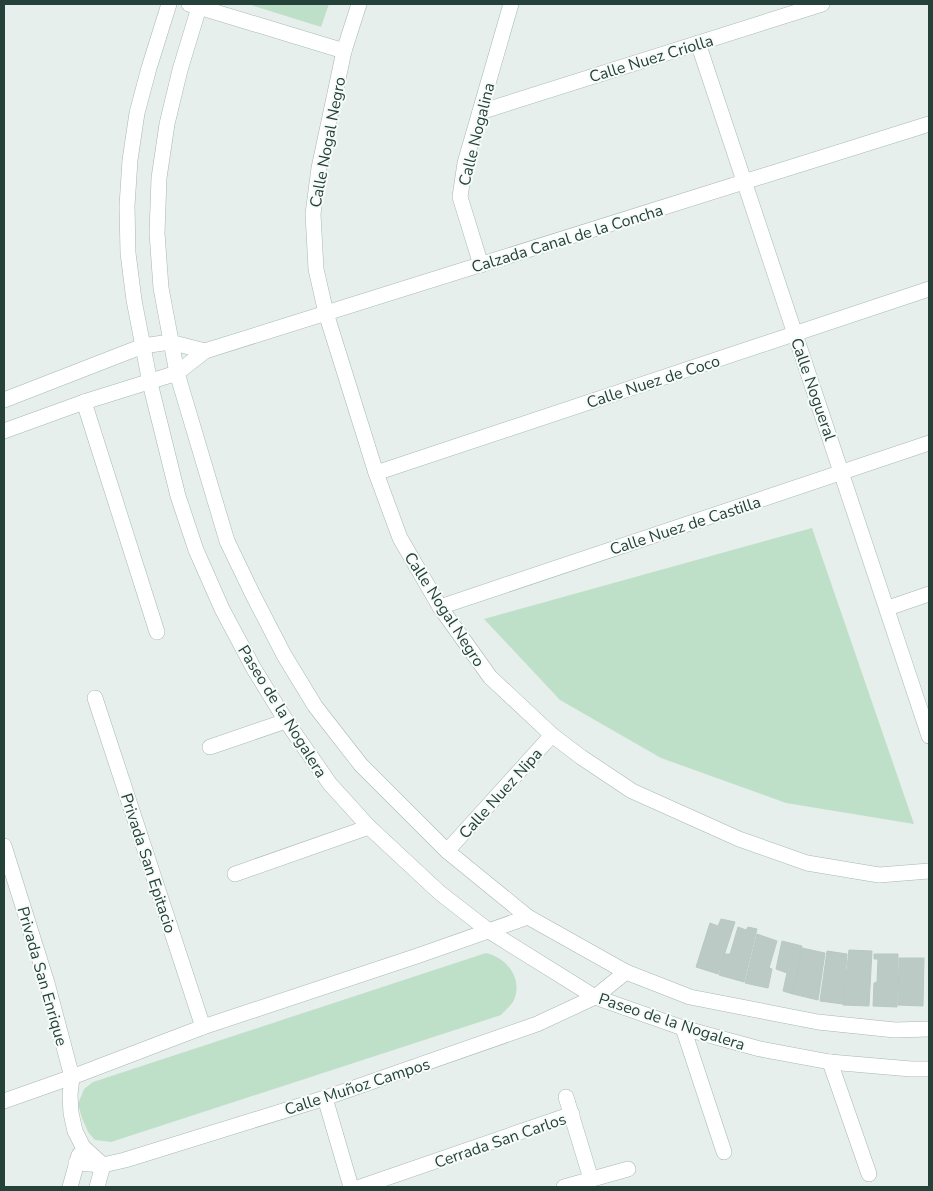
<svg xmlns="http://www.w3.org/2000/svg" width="933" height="1191" viewBox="0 0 933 1191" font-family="'Nunito Sans',sans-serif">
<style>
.green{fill:#bfe0c8}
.building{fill:#bbcac4;stroke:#b8c9c2}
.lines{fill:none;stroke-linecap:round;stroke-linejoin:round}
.minor-casing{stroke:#a8b8b2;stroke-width:16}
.minor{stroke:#fff;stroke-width:15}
.labels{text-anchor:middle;stroke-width:4;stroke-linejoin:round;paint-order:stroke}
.street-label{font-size:16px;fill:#24423a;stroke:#f7fbf9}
</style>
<rect width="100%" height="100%" fill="#e6efeb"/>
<g class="green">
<polygon points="248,4 329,4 321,27"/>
<polygon points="812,528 914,824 786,803 661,758 560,700 484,619"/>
<path d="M 486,953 C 507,958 523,978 514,1000 C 512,1005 505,1010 501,1015 L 111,1142 L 95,1140 L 88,1132 L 82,1118 L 78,1104 L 84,1089 L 93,1082 Z"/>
</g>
<g class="building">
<polygon points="721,919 735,922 718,974 696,967 710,923 718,926"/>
<polygon points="738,927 746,930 748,927 757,929 744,982 719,975 725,954 730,954"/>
<polygon points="757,934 777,941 769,968 772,969 768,988 745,983"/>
<polygon points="782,941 802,946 793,994 783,991 787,973 776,969"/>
<polygon points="802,948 825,953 818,1000 793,994"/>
<polygon points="849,950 872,951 869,1006 843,1005"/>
<polygon points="827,951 847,954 843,1004 820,1001"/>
<polygon points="874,954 898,954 897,1007 873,1006 874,983 877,982 878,959 874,959"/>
<polygon points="899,958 924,958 923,1006 898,1005"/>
</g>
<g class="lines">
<defs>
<g id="minor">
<polyline points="169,4 149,68 137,113 130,160 127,206 128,253 134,300 150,383 178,496 196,550 222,609 254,669 286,721 330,784 369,827 440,893 489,931 595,997 683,1028 760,1049 830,1062 911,1069 929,1069"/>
<polyline points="189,4 344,51"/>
<polyline points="200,4 180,70 167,124 159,178 157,233 161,288 177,373 227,541 253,595 284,655 315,706 361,765 447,851 528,917 626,972 690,997 818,1022 895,1030 929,1029"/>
<polyline points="359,4 344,51 319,168 313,214 316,269 326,313 376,473 400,538 440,607 490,677 552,735 581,757 632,791 739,839 807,863 879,875 929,871"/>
<polyline points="698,43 929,736"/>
<polyline points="480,112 822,4"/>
<polyline points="481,265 460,197 465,163 511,4"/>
<polyline points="4,400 143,346 170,342 205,351"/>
<polyline points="84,402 157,632"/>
<polyline points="4,431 84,402 177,373 205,351 929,124"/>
<polyline points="376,473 929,289"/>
<polyline points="440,607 929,443"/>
<polyline points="888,608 929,594"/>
<polyline points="95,698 203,1027"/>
<polyline points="210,747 286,721"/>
<polyline points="4,846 47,983 72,1077 70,1095 71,1113 75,1131 83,1147 103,1165"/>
<polyline points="447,851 552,735"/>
<polyline points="235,874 369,827"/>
<polyline points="683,1028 724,1152"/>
<polyline points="830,1062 869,1174"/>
<polyline points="566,1097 591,1179"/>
<polyline points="325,1098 351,1187"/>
<polyline points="4,1101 72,1077 203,1027 417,956 528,917"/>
<polyline points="76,1163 103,1165 125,1160 325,1098 537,1024 595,997 626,972"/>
<polyline points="70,1187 79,1155"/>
<polyline points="97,1187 103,1165"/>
<polyline points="360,1187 572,1114"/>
<polyline points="564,1187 628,1169"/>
</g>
</defs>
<use href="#minor" class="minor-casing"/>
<use href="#minor" class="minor"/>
</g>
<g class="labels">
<g class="street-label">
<text transform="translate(651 58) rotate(-17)" y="6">Calle Nuez Criolla</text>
<text transform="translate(476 134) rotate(-76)" y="6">Calle Nogalina</text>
<text transform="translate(327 142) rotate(-79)" y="6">Calle Nogal Negro</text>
<text transform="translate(567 238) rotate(-17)" y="6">Calzada Canal de la Concha</text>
<text transform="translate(653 381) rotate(-18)" y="6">Calle Nuez de Coco</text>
<text transform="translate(814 389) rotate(71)" y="6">Calle Nogueral</text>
<text transform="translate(685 525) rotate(-18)" y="6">Calle Nuez de Castilla</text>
<text transform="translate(445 609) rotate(57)" y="6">Calle Nogal Negro</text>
<text transform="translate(283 711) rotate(58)" y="6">Paseo de la Nogalera</text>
<text transform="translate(500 793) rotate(-48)" y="6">Calle Nuez Nipa</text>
<text transform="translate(149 863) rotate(72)" y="6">Privada San Epitacio</text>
<text transform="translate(43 976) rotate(74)" y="6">Privada San Enrique</text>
<text transform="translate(672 1021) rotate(18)" y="6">Paseo de la Nogalera</text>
<text transform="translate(357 1086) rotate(-18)" y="6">Calle Muñoz Campos</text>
<text transform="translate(500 1140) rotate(-19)" y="6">Cerrada San Carlos</text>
</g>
</g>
<rect width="933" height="1191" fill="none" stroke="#24423a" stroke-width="10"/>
</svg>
